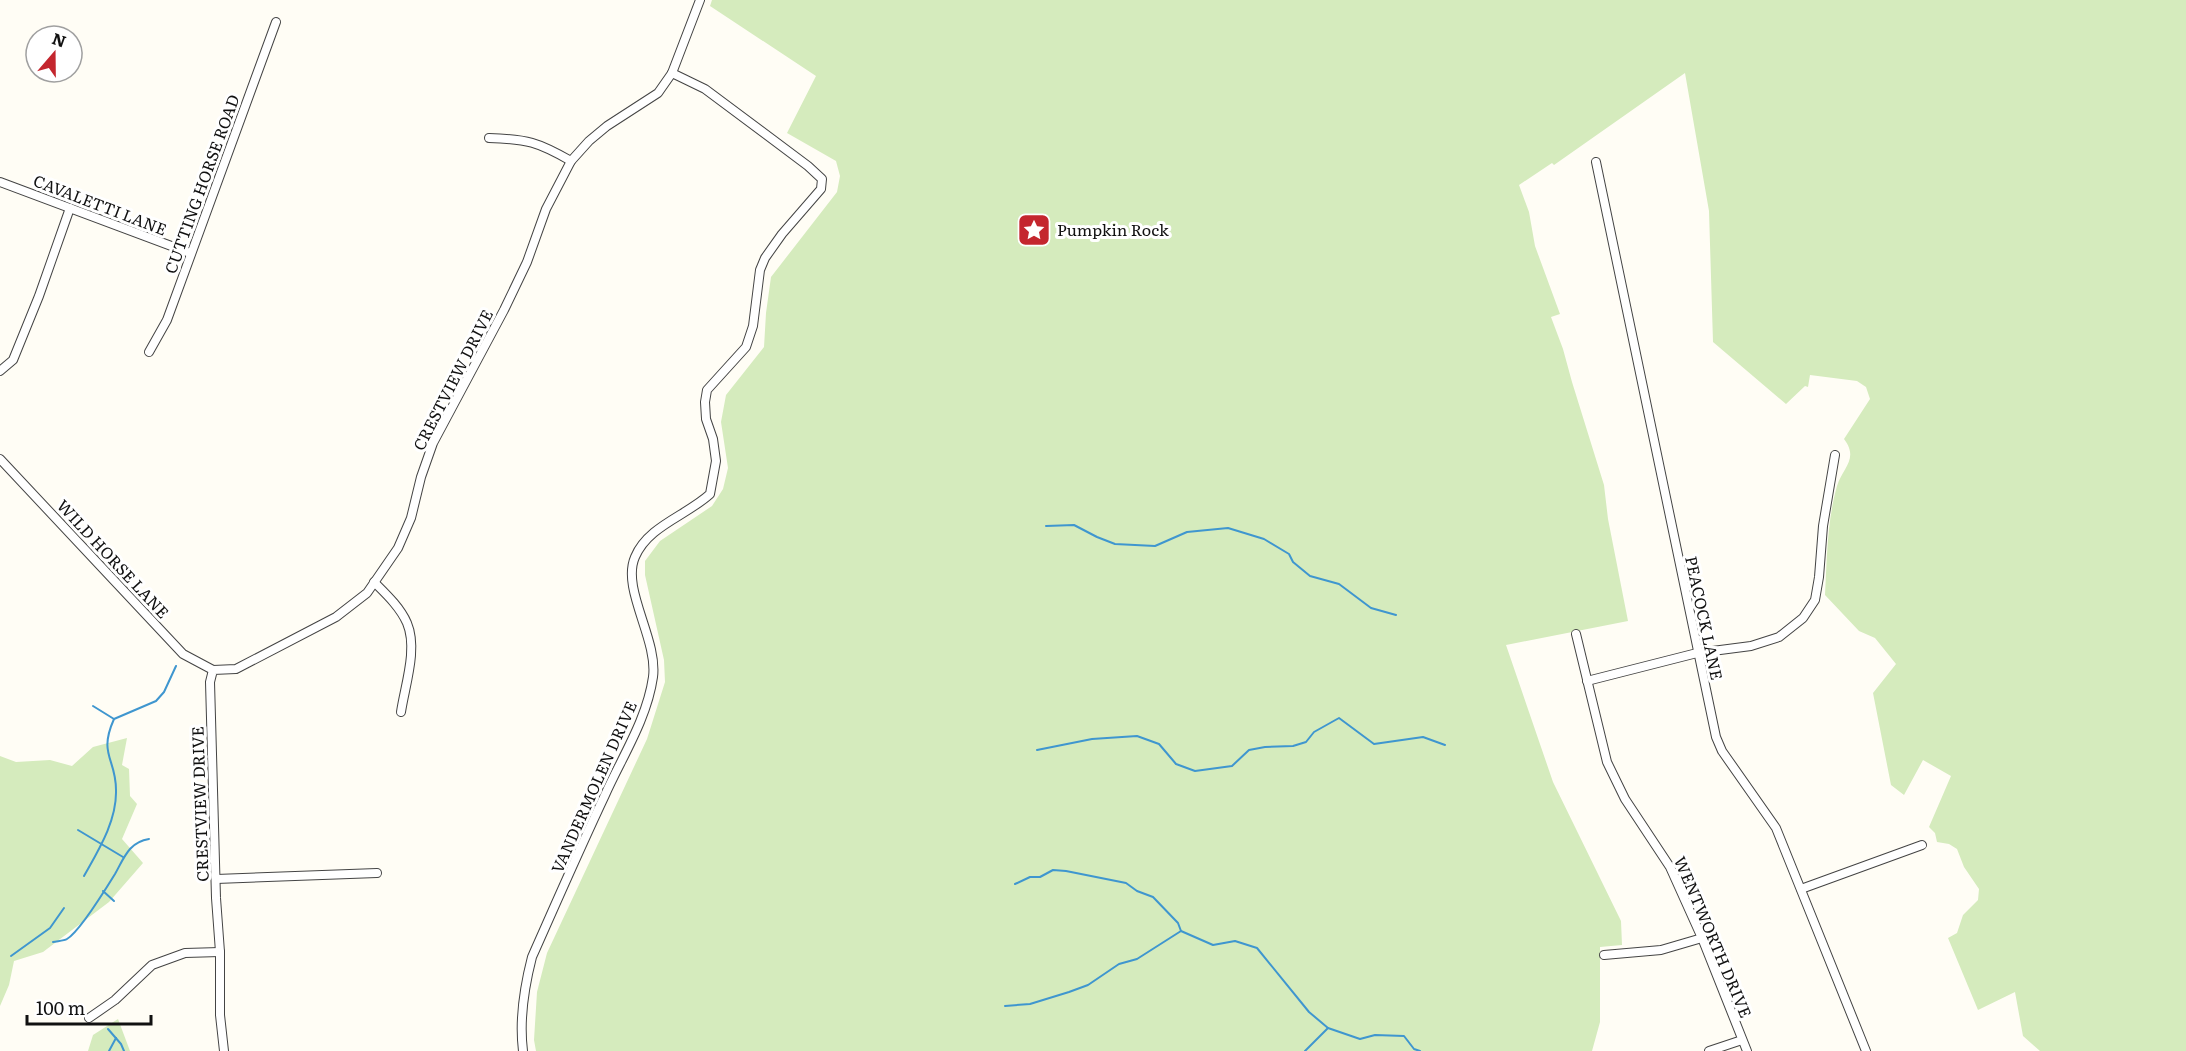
<svg xmlns="http://www.w3.org/2000/svg" width="2186" height="1051" viewBox="0 0 2186 1051" font-family="Literata,serif">
<style>
.green{fill:#d5ebbd}
.lines{fill:none;stroke-linecap:round;stroke-linejoin:round}
.stream{stroke:#3f96cf;stroke-width:2}
.street-casing{stroke:#444;stroke-width:10}
.street{stroke:#fff;stroke-width:8}
.labels{text-anchor:middle;stroke-width:6;stroke-linejoin:round;paint-order:stroke}
.street-label{font-size:16px;fill:#111;stroke:#fff}
.poi-label{font-size:16px;fill:#111;stroke:#fff;text-anchor:start}
</style>
<rect width="100%" height="100%" fill="#fffdf5"/>
<g class="green">
<path d="M 712,0 L 2186,0 L 2186,1051 L 2040,1051 L 2023,1036 L 2015,992 L 1978,1010 L 1948,938 L 1957,933 L 1963,915 L 1978,900 L 1979,889 L 1964,867 L 1957,849 L 1949,844 L 1937,842 L 1935,833 L 1929,827 L 1951,776 L 1923,760 L 1904,795 L 1891,785 L 1873,693 L 1896,664 L 1875,638 L 1859,631 L 1825,595 C 1827,559 1827,521 1837,486 C 1843,467 1859,459 1844,439 L 1870,399 L 1866,387 L 1857,381 L 1810,375 L 1808,387 L 1805,386 L 1786,404 L 1713,342 L 1709,211 L 1685,73 L 1554,165 L 1552,163 L 1519,185 L 1529,212 L 1535,246 L 1560,314 L 1551,317 L 1563,349 L 1572,382 L 1604,485 L 1608,519 L 1628,621 L 1506,645 L 1553,782 L 1621,921 L 1622,945 L 1600,947 L 1600,1022 L 1592,1051 L 536,1051 L 534,1040 L 537,992 L 547,953 L 647,739 L 665,682 L 664,660 L 645,575 L 645,561 L 660,541 L 712,506 L 723,489 L 728,468 L 721,422 L 726,395 L 764,347 L 766,313 L 771,277 L 837,192 L 840,176 L 836,161 L 787,133 L 816,76 L 710,6 Z"/>
<polygon points="127,738 122,765 129,769 130,796 137,804 122,839 143,863 109,902 43,952 14,961 9,985 0,1006 0,756 16,762 50,760 72,766 93,747"/>
<polygon points="118,1019 130,1051 88,1051 93,1035"/>
</g>
<g class="lines">
<g class="stream">
<polyline points="1046,526 1074,525 1097,537 1115,544 1155,546 1187,532 1228,528 1264,539 1289,554 1293,562 1310,576 1339,584 1371,608 1396,615"/>
<polyline points="93,706 114,719"/>
<polyline points="1037,750 1092,739 1137,736 1159,744 1176,764 1195,771 1232,766 1249,750 1265,747 1293,746 1306,742 1314,732 1339,718 1374,744 1423,737 1445,745"/>
<polyline points="78,830 123,857"/>
<path d="M 84,876 C 98,851 117,821 116,790 C 116,758 98,755 114,719 L 156,701 L 164,692 L 176,666"/>
<polyline points="1015,884 1030,877 1040,877 1053,870 1066,871 1126,883 1137,891 1153,897 1178,923 1181,931 1213,945 1235,941 1257,948 1309,1012 1328,1028"/>
<polyline points="103,891 114,901"/>
<path d="M 53,942 C 57,941 64,941 67,939 C 79,932 107,887 115,874 C 124,858 129,842 149,839"/>
<polyline points="11,956 50,928 64,908"/>
<polyline points="1005,1006 1030,1004 1069,992 1088,985 1119,964 1137,959 1181,931"/>
<polyline points="108,1029 121,1044 124,1051"/>
<polyline points="109,1051 116,1038"/>
<polyline points="1305,1051 1328,1028 1360,1039 1375,1035 1404,1036 1414,1049 1420,1051"/>
</g>
<defs>
<g id="street">
<path d="M 489,138 C 527,139 538,142 571,161"/>
<polyline points="1596,162 1716,737 1722,751 1776,828 1866,1051"/>
<polyline points="0,182 190,253"/>
<polyline points="149,352 167,320 276,22"/>
<polyline points="0,371 13,360 39,296 70,208"/>
<polyline points="0,459 183,654 213,670"/>
<path d="M 374,582 C 386,594 400,607 407,623 C 418,649 405,685 401,712"/>
<polyline points="1576,634 1607,762 1625,799 1670,867 1702,938 1747,1051"/>
<polyline points="1587,681 1697,653 1751,646 1779,637 1803,618 1815,600 1819,577 1823,526 1835,455"/>
<polyline points="216,879 377,873"/>
<polyline points="1801,889 1922,845"/>
<polyline points="1604,955 1661,950 1702,938"/>
<polyline points="89,1018 115,1000 152,965 185,953 220,952"/>
<polyline points="224,1051 220,1015 220,952 216,898 210,682 213,670 236,669 336,617 367,593 398,548 411,518 421,477 433,443 504,310 527,262 546,209 571,161 589,141 607,126 658,93 672,73 700,0"/>
<path d="M 523,1051 C 519,1019 524,988 532,957 C 556,903 580,848 605,795 C 622,757 647,719 653,677 C 658,639 621,589 635,557 C 648,526 686,516 710,494 L 716,461 L 713,439 L 706,419 L 705,402 L 707,390 L 746,347 L 753,326 L 760,270 L 765,258 L 782,234 L 821,189 L 822,179 L 808,166 L 705,89 L 672,73"/>
<polyline points="1709,1051 1742,1040"/>
</g>
</defs>
<use href="#street" class="street-casing"/>
<use href="#street" class="street"/>
</g>
<defs>
<symbol id="sight-square" viewBox="-11 -11 22 22"><rect x="-9" y="-9" width="18" height="18" rx="4" fill="#c4262e" stroke="#fff"/><path d="M0-6L1.8-2.2L6-1.7L2.9 1.2L3.7 5.4L0 3.3L-3.7 5.4L-2.9 1.2L-6-1.7L-1.8-2.2Z" fill="#fff"/></symbol>
</defs>
<g fill-rule="evenodd">
<use href="#sight-square" x="1015" y="211" width="38" height="38"/>
</g>
<g class="labels">
<g class="street-label">
<text transform="translate(202 184) rotate(-70)" y="6">CUTTING HORSE ROAD</text>
<text transform="translate(100 205) rotate(21)" y="6">CAVALETTI LANE</text>
<text transform="translate(453 380) rotate(-63)" y="6">CRESTVIEW DRIVE</text>
<text transform="translate(113 559) rotate(47)" y="6">WILD HORSE LANE</text>
<text transform="translate(1704 618) rotate(78)" y="6">PEACOCK LANE</text>
<text transform="translate(594 787) rotate(-66)" y="6">VANDERMOLEN DRIVE</text>
<text transform="translate(200 804) rotate(-92)" y="6">CRESTVIEW DRIVE</text>
<text transform="translate(1713 937) rotate(67)" y="6">WENTWORTH DRIVE</text>
</g>
<g class="poi-label">
<text x="1057" y="236">Pumpkin Rock</text>
</g>
</g>
<g transform="translate(54 54) rotate(20)"><circle r="28" fill="#ffffff" stroke="#a0a0a0" stroke-width="1.5"/>
<path d="M0-4.5L10 22L0 15L-10 22Z" fill="#c4262e"/>
<text y="-9" font-size="16" font-weight="bold" text-anchor="middle" fill="#111111">N</text>
</g>
<path d="M27 1015v9h124v-9" fill="none" stroke="#111111" stroke-width="3"/>
<text x="36" y="1015" font-size="18" fill="#111111" stroke="#ffffff" stroke-width="4.5" paint-order="stroke">100 m</text>
</svg>
